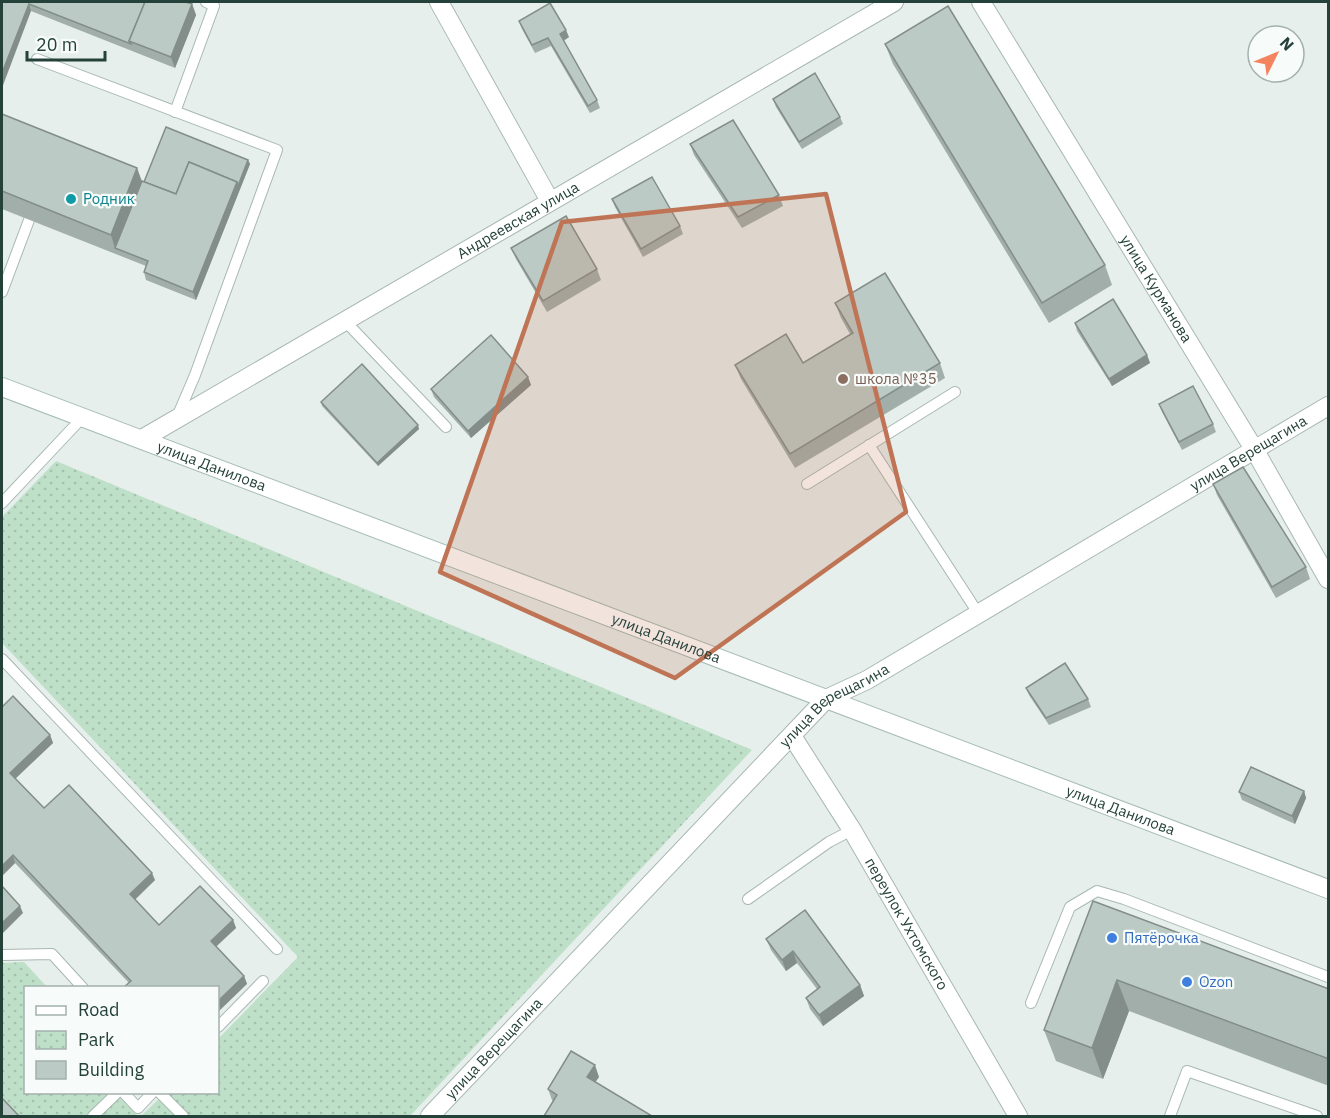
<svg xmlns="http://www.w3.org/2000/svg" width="1330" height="1118" viewBox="0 0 1330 1118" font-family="'IBM Plex Sans',sans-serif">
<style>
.park{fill:url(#park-dots)}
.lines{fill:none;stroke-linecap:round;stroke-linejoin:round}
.lane-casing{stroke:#a8b8b2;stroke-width:12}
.street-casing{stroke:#a8b8b2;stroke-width:20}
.secondary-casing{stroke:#a4bbb3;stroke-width:20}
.lane{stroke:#fff;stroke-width:10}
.street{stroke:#fff;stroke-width:18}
.secondary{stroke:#fff;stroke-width:18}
.wall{fill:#a1aea9}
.shaded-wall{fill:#838d89}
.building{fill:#bbcac4;stroke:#838d89;stroke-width:1.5}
.marked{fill:#c07456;fill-opacity:0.2;stroke:#c07456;stroke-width:4.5;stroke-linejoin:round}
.culture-dot{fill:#0f9aa8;stroke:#f7fbf9;stroke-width:2}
.education-dot{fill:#8d6e63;stroke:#f7fbf9;stroke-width:2}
.shop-dot{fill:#3f7fe0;stroke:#f7fbf9;stroke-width:2}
.labels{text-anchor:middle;stroke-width:4.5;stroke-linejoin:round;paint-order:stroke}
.culture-label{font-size:15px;fill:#0d838f;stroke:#f7fbf9;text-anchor:start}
.street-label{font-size:15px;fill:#24423a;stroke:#f7fbf9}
.education-label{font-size:15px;fill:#785e54;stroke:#f7fbf9;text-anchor:start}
.shop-label{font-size:15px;fill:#366cbe;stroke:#f7fbf9;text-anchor:start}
</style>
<defs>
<pattern id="park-dots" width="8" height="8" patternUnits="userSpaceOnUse" patternTransform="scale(1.5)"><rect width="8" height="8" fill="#bfe0c8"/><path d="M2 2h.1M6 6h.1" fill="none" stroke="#a4c1ad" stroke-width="1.8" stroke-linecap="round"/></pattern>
</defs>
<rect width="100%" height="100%" fill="#e6efeb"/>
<g class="park">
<polygon points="56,461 707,731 752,750 410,1116 141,1116 165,1093 218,1092 218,1039 298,957 2,643 2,517"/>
<polygon points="24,962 47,987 26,988 26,1092 116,1093 138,1116 14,1116 2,1103 2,963"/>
</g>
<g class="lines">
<defs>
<g id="lane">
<polyline points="37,59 277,150 195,375 177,417"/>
<polyline points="175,112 214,6 206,2"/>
<polyline points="2,292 29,220"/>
<polyline points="345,321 446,427"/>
<polyline points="869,445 978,613"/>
<polyline points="807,484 955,392"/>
<polyline points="2,503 82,418"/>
<polyline points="2,659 277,949"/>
<polyline points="748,899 829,842 852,830"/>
<polyline points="2,955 52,954 83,988"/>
<polyline points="1031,1003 1070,907 1097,891 1124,899 1328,977"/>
<polyline points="218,1027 263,981"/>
<polyline points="123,1092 138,1108 153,1092"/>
<polyline points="159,1092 183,1116"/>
<polyline points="93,1116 118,1092"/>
<polyline points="1170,1116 1187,1071 1317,1116"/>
</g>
<g id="street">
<polyline points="439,2 550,201"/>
<path id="s1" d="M 981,2 L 1254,449 L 1328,579"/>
<path id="s2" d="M 142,439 L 894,2"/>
<path id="s3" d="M 792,736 L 852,830 L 1018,1116"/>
<path id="s4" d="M 430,1116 L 826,699 L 867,680 L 1328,406"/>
</g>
<g id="secondary">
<path id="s5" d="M 2,387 L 1328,889"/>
</g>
</defs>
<use href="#lane" class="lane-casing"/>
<use href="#street" class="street-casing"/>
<use href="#secondary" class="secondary-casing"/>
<use href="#lane" class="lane"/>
<use href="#street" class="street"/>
<use href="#secondary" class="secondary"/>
</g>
<g class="wall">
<polygon points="2,2 192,4 196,15 175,68 31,11"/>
<polygon points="519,21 569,37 564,41 597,100 600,108 590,113 551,46 535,53 522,29"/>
<polygon points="885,44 1105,265 1112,285 1049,323 893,64"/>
<polygon points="773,99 840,117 843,124 802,149 776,107"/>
<polygon points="2,114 137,168 142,181 144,182 248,160 250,164 196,300 146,280 144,272 146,266 2,209"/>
<polygon points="690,144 779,195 783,206 742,228 694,155"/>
<polygon points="612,199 680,226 683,234 643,257 615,207"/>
<polygon points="511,248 597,269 601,280 547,312 516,259"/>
<polygon points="835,303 940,363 945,378 795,468 741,379 735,365 803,363 850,334 841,318"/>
<polygon points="1075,323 1147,355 1150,363 1112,386 1077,331"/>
<polygon points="528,377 531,385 471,438 434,397 431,389"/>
<polygon points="321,402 419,429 378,466 322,406"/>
<polygon points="1159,404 1213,424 1216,432 1182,450 1162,412"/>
<polygon points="1213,484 1306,567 1310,579 1276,598 1217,495"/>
<polygon points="1026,688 1088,699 1091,707 1049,725 1029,695"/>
<polygon points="2,707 50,735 53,743 15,778 44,808 155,880 135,900 159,925 233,920 236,928 216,947 244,976 247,984 218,987 129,983 15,863 2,876"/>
<polygon points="1304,791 1306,798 1295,824 1242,800 1239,792"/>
<polygon points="1093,901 1329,989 1329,1086 1129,1011 1103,1079 1056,1061 1044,1030"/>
<polygon points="766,939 860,985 864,996 823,1026 810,1009 806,998 817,989 797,963 786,971 771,950"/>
<polygon points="599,1077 595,1082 553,1101 552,1100 548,1089"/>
</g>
<g class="shaded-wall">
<polygon points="29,4 31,11 2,88 2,73"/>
<polygon points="192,4 196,15 175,68 171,57"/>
<polygon points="566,30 569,37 562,41 560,34"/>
<polygon points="248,160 250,164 196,300 193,292 237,182"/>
<polygon points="137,168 144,189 115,248 111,235"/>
<polygon points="1147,355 1150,363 1112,386 1109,379"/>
<polygon points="528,377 531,385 471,438 468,431"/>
<polygon points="418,425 419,429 378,466 377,463"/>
<polygon points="50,735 53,743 13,781 10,773"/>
<polygon points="1304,791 1306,798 1295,824 1292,816"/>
<polygon points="13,855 15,863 2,876 2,866"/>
<polygon points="152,873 155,880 132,902 130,894"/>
<polygon points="20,906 23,913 2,934 2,923"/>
<polygon points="233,920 236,928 213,949 211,941"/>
<polygon points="793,951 797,963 786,971 782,960"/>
<polygon points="244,976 247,984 218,1012 218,1001"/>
<polygon points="1117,980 1129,1011 1103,1079 1092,1048"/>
<polygon points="860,985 864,996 823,1026 819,1015"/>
<polygon points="595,1065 599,1077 591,1088 587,1077"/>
</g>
<g class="building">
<polygon points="2,2 145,2 129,41 131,44 29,4 2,73"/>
<polygon points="145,2 186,2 192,4 171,57 129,41"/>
<polygon points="550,3 566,30 560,34 597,100 588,106 548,38 532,45 519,21"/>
<polygon points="948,6 1105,265 1042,303 885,44"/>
<polygon points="815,73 840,117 799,142 773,99"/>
<polygon points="2,114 137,168 111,235 2,191"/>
<polygon points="733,120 779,195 738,217 690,144"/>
<polygon points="166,127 248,160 238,186 237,182 189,162 176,194 144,182"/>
<polygon points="189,162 237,182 193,292 144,272 148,261 115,248 142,181 176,194"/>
<polygon points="652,177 680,226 641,249 612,199"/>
<polygon points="566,216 597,269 543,301 511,248"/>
<polygon points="885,273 940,363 790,454 735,365 786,334 803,363 853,333 835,303"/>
<polygon points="1113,299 1147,355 1109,379 1075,323"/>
<polygon points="491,335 528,377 468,431 431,389"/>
<polygon points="362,364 418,425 377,463 321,402"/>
<polygon points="1193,386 1213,424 1179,442 1159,404"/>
<polygon points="1243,467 1306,567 1272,587 1213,484"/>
<polygon points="1065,663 1088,699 1046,718 1026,688"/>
<polygon points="13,696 50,735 10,773 44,808 69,785 152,873 130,894 159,925 200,886 233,920 211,941 244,976 218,1001 218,987 124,987 131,981 13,855 2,866 2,707"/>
<polygon points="1251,767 1304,791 1292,816 1239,792"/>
<polygon points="2,886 20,906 2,923"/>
<polygon points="1093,901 1329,989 1329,1059 1117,980 1092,1048 1044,1030"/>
<polygon points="805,910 860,985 819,1015 806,998 820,987 793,951 782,960 766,939"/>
<polygon points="571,1051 595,1065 587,1077 652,1116 544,1116 557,1095 548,1089"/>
<polygon points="2,1098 19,1116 2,1116"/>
</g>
<path class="marked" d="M 826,194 L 906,512 L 675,678 L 440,572 L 562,222 Z"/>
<circle class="culture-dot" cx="71" cy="199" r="6"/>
<circle class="education-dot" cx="843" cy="379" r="6"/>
<g class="shop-dot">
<circle cx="1112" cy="938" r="6"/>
<circle cx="1187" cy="982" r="6"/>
</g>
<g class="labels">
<g class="culture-label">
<text x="83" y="204">Родник</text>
</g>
<g class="street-label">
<text dy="5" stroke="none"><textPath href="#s2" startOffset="435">Андреевская улица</textPath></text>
<text dy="5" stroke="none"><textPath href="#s1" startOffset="336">улица Курманова</textPath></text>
<text dy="5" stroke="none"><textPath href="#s4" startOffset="1064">улица Верещагина</textPath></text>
<text dy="5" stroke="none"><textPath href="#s5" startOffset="224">улица Данилова</textPath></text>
<text dy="5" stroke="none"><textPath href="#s5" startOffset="710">улица Данилова</textPath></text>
<text dy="5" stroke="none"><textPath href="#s4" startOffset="578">улица Верещагина</textPath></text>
<text dy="5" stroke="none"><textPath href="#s5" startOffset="1196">улица Данилова</textPath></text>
<text dy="5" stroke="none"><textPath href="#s3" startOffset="220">переулок Ухтомского</textPath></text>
<text dy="5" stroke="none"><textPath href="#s4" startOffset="93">улица Верещагина</textPath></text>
</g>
<g class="education-label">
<text x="855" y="384">школа №35</text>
</g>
<g class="shop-label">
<text x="1124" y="943">Пятёрочка</text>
<text x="1199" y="987">Ozon</text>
</g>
</g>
<rect width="1330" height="1118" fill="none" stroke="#24423a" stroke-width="6"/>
<rect x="24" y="986" width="195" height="108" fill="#f7fbf9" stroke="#a3b1ad" stroke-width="1.5"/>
<rect x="36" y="1006" width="30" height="9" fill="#ffffff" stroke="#a3b1ad" stroke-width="1.5"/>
<text x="78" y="1016" font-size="18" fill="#24423a">Road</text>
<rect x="36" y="1031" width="30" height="18" fill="url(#park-dots)" stroke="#a3b1ad" stroke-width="1.5"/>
<text x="78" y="1046" font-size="18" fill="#24423a">Park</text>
<rect x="36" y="1061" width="30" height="18" fill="#bbcac4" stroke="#a3b1ad" stroke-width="1.5"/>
<text x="78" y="1076" font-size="18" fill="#24423a">Building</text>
<g transform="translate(1276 54) rotate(47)"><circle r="28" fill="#f7fbf9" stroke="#a3b1ad" stroke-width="1.5"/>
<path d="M0-4.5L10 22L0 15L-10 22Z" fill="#f4845f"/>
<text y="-9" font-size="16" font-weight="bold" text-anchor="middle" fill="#24423a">N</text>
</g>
<path d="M27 51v9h78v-9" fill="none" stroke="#24423a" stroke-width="3"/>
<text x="36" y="51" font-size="18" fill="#24423a" stroke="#f7fbf9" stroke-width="4.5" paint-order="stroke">20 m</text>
</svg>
